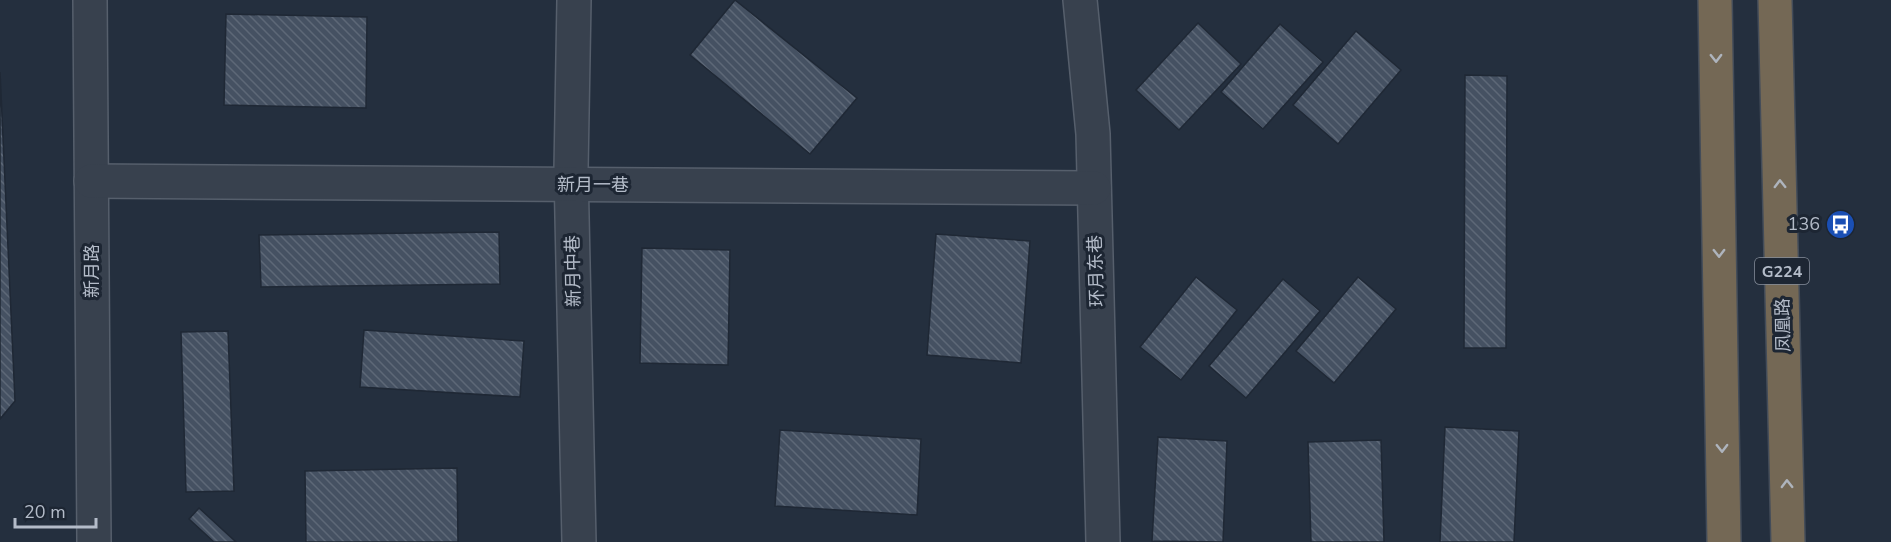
<svg xmlns="http://www.w3.org/2000/svg" width="1891" height="542" viewBox="0 0 1891 542" font-family="'Nunito Sans','Noto Sans SC',sans-serif">
<style>
.building{fill:url(#building-back-hatch);stroke:#1f2835;stroke-width:1.5}
.lines{fill:none;stroke-linecap:round;stroke-linejoin:round}
.minor-casing{stroke:#565f6c;stroke-width:36}
.highway-casing{stroke:#434c59;stroke-width:36}
.minor{stroke:#38414e;stroke-width:33}
.highway{stroke:#746855;stroke-width:33}
.oneway{stroke:#aeb4bd}
.labels{text-anchor:middle;stroke-width:6;stroke-linejoin:round;paint-order:stroke}
.shield{fill:#1d2633;stroke:#878f9c;stroke-width:1.5}
.shield-label{font-size:16px;font-weight:bold;fill:#b4bcc9}
.street-label{font-size:18px;fill:#b4bcc9;stroke:#1d2633}
.poi-label{font-size:18px;fill:#b4bcc9;stroke:#1d2633;text-anchor:end}
</style>
<defs>
<pattern id="building-back-hatch" width="6" height="6" patternUnits="userSpaceOnUse" patternTransform="scale(1.5)"><rect width="6" height="6" fill="#455162"/><path d="M-1 5l2 2M0 0l6 6M5-1l2 2" fill="none" stroke="#5d6877"/></pattern>
</defs>
<rect width="100%" height="100%" fill="#242f3e"/>
<g class="building">
<polygon points="735,0 857,98 810,154 690,55"/>
<polygon points="226,14 367,17 366,108 224,105"/>
<polygon points="1198,23 1241,64 1179,130 1136,90"/>
<polygon points="1280,24 1323,62 1263,129 1221,92"/>
<polygon points="1356,31 1401,70 1338,144 1293,105"/>
<polygon points="0,72 15,401 0,419"/>
<polygon points="1465,75 1507,76 1506,348 1464,348"/>
<polygon points="499,232 500,284 261,287 259,235"/>
<polygon points="936,234 1030,241 1021,363 927,355"/>
<polygon points="642,248 730,250 728,365 640,363"/>
<polygon points="1196,277 1237,310 1181,380 1140,347"/>
<polygon points="1358,277 1396,309 1334,383 1296,351"/>
<polygon points="1283,279 1320,311 1246,398 1209,366"/>
<polygon points="364,330 524,341 520,397 360,387"/>
<polygon points="228,331 234,491 186,492 181,332"/>
<polygon points="1445,427 1519,431 1514,542 1440,542"/>
<polygon points="780,430 921,439 917,515 775,506"/>
<polygon points="1158,437 1227,441 1223,542 1152,541"/>
<polygon points="1381,440 1384,542 1311,542 1308,442"/>
<polygon points="457,468 458,542 306,542 305,471"/>
<polygon points="199,508 236,542 214,542 189,519"/>
</g>
<g class="lines">
<defs>
<g id="minor">
<polyline points="90,0 94,542"/>
<polyline points="574,0 571,170 579,542"/>
<polyline points="1080,0 1093,134 1103,542"/>
<polyline points="91,181 1094,188"/>
</g>
<g id="highway">
<polyline points="1715,0 1724,542"/>
<polyline points="1775,0 1788,542"/>
</g>
</defs>
<use href="#minor" class="minor-casing"/>
<use href="#highway" class="highway-casing"/>
<use href="#minor" class="minor"/>
<use href="#highway" class="highway"/>
</g>
<defs><path id="oneway-chevron" d="M-2-3.5L2.5 0L-2 3.5" fill="none" stroke-width="1.6" stroke-linecap="round" stroke-linejoin="round" transform="scale(1.5)"/></defs>
<g class="oneway">
<use href="#oneway-chevron" transform="translate(1716 58) rotate(89)"/>
<use href="#oneway-chevron" transform="translate(1780 184) rotate(-91)"/>
<use href="#oneway-chevron" transform="translate(1719 253) rotate(89)"/>
<use href="#oneway-chevron" transform="translate(1722 448) rotate(89)"/>
<use href="#oneway-chevron" transform="translate(1787 484) rotate(-91)"/>
</g>
<defs>
<symbol id="bus-disc" viewBox="-11 -11 22 22"><circle r="9.5" fill="#1a4fb4" stroke="#1d2633"/><path d="M-5-6H5V4H4V6H2V4H-2V6H-4V4H-5ZM-3.5-4V0h7V-4ZM-3.5 1.2v1.5H-2V1.2ZM2 1.2v1.5H3.5V1.2Z" fill="#fff"/></symbol>
</defs>
<g fill-rule="evenodd">
<use href="#bus-disc" x="1824" y="208" width="33" height="33"/>
</g>
<g class="labels">
<rect class="shield" x="1755" y="258" width="54" height="26" rx="4.5"/>
<g class="shield-label">
<text x="1782" y="277">G224</text>
</g>
<g class="street-label">
<text x="593" y="191">新月一巷</text>
<text transform="translate(92 271) rotate(-90)" y="6">新月路</text>
<text transform="translate(573 271) rotate(-91)" y="6">新月中巷</text>
<text transform="translate(1096 271) rotate(-92)" y="6">环月东巷</text>
<text transform="translate(1783 325) rotate(-91)" y="6">凤凰路</text>
</g>
<g class="poi-label">
<text x="1820" y="230">136</text>
</g>
</g>
<path d="M15 518v9h81v-9" fill="none" stroke="#b4bcc9" stroke-width="3"/>
<text x="24" y="518" font-size="18" fill="#b4bcc9" stroke="#1d2633" stroke-width="4.5" paint-order="stroke">20 m</text>
</svg>
